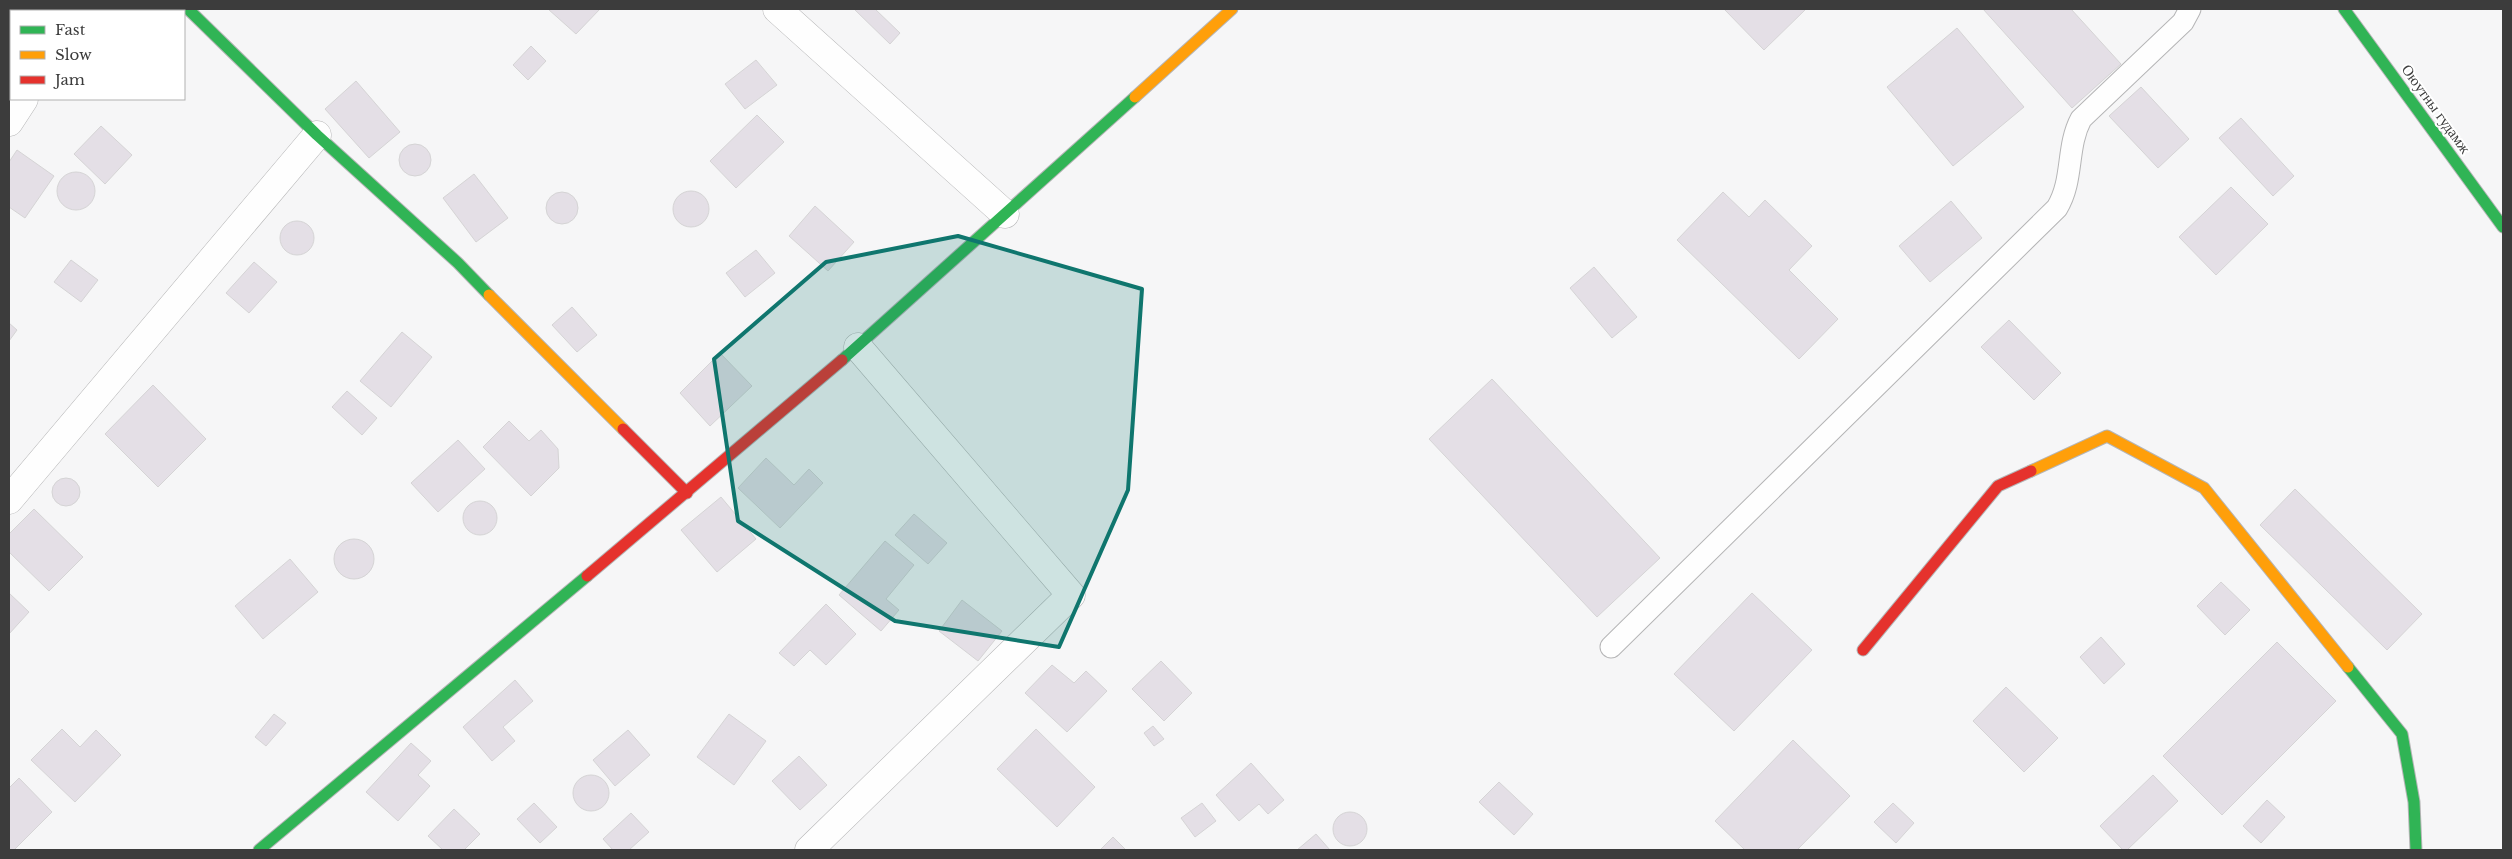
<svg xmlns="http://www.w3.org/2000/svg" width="2512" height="859" viewBox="0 0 2512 859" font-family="'Libre Baskerville',serif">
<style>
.building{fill:#e4dfe6;stroke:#d5d4d5}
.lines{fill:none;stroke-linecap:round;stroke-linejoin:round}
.lane-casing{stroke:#b5b5b6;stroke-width:23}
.street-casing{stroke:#b5b5b6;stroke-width:29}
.fast-casing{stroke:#b5b5b6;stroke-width:13}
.slow-casing{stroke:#b5b5b6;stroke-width:13}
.jam-casing{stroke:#b5b5b6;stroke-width:13}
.lane{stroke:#fefefe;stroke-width:21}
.street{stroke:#fefefe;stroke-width:28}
.fast{stroke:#30b455;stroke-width:11}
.slow{stroke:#ff9f0a;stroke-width:11}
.jam{stroke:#e5322d;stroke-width:11}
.marked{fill:#0f766e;fill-opacity:0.2;stroke:#0f766e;stroke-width:4;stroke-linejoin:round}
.labels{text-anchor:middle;stroke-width:4;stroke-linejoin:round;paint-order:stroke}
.street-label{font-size:15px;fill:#3c3c3c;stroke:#fff}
</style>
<rect width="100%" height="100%" fill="#f6f6f7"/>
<g class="building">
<polygon points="548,9 600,9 576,34"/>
<polygon points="854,9 875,9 900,33 890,44"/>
<polygon points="1724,9 1806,9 1764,50"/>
<polygon points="1983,9 2071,9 2121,64 2072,108"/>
<polygon points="1957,28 2024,107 1953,166 1887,87"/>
<polygon points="531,46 546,61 528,80 513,65"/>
<polygon points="756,60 777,85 745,109 725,84"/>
<polygon points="356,81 400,132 369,158 325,109"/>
<polygon points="2141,87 2189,139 2158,168 2109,116"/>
<polygon points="757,115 784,142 736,188 710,161"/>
<polygon points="2241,118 2294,176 2273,196 2219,138"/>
<polygon points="101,126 132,155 105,184 74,154"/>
<circle cx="415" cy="160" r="16"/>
<polygon points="17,150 54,176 25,218 9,207 9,162"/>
<circle cx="76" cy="191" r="19"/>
<polygon points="474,174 508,218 476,242 443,198"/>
<polygon points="2231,187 2268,224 2216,275 2179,237"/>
<circle cx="691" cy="209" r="18"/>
<circle cx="562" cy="208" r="16"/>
<polygon points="1723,192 1749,217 1765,200 1812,246 1789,270 1838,319 1799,359 1677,240"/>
<polygon points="1951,201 1982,238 1930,282 1899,246"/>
<polygon points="815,206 854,242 828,271 789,236"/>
<circle cx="297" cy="238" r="17"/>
<polygon points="756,250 775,273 745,297 726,273"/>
<polygon points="71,260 98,280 81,302 54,282"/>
<polygon points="254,262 277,282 249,313 226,293"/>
<polygon points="1594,267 1637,317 1612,338 1570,288"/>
<polygon points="572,307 597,335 577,352 552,325"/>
<polygon points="2009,320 2061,373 2034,400 1981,347"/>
<polygon points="9,323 17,330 9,341"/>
<polygon points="402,332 432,357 391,407 360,381"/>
<polygon points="720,353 752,386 710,426 680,393"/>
<polygon points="1492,379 1660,558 1597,617 1429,439"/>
<polygon points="153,385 206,439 158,487 105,434"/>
<polygon points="347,391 377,418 362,435 332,407"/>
<polygon points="509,421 529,441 541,430 558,449 559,468 531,496 483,447"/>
<polygon points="458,440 485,469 438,512 411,483"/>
<polygon points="766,458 794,485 809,469 823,483 780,528 738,488"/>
<circle cx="66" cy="492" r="14"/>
<polygon points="2295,489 2422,614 2387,650 2260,525"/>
<polygon points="721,497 756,539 717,572 681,530"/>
<circle cx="480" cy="518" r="17"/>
<polygon points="34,509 83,557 49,591 9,552 9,534"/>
<polygon points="914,514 947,543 928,564 895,535"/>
<circle cx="354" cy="559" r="20"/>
<polygon points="885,541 914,565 886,599 899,610 881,631 839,595"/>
<polygon points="290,559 318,592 263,639 235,606"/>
<polygon points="2221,582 2250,610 2225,635 2197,606"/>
<polygon points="9,593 29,612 9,634"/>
<polygon points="1752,593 1812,650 1734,731 1674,674"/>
<polygon points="962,600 1002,631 978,661 939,631"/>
<polygon points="826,604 856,634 826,665 810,650 794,666 779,653"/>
<polygon points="2101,637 2125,664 2104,684 2080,657"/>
<polygon points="2277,642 2336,701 2222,815 2163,756"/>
<polygon points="1161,661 1192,693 1164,721 1132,689"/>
<polygon points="1052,665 1074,683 1086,671 1107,691 1067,732 1025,693"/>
<polygon points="515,680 533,701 503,727 515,741 492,761 463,727"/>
<polygon points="2006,687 2058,738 2024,772 1973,721"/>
<polygon points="274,714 286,723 266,746 255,737"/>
<polygon points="729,714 766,741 734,785 697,757"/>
<polygon points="1153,726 1164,739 1154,746 1144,733"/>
<polygon points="62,729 80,747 96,730 121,755 75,802 31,760"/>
<polygon points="1036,729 1095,787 1057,827 997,769"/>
<polygon points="628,730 650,755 615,786 593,760"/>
<polygon points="1793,740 1850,796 1797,850 1745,850 1715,821"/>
<polygon points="411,743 431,761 418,775 430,786 398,821 366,792"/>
<polygon points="799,756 827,785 800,810 772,781"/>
<polygon points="1251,763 1284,800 1268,814 1259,804 1239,821 1216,795"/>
<polygon points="2153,775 2178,801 2127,850 2123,850 2100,826"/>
<circle cx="591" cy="793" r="18"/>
<polygon points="19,778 52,812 14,850 9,850 9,788"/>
<polygon points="1499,782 1533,814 1514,835 1479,802"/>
<polygon points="2267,800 2285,817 2261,843 2243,826"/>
<polygon points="534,803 557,827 540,843 517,819"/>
<polygon points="1202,803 1216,821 1195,837 1181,818"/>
<polygon points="1893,803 1914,823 1896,843 1874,822"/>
<polygon points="454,809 480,834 464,850 443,850 428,836"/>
<circle cx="1350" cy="829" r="17"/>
<polygon points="631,813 649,832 629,850 613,850 603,839"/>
<polygon points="1316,834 1330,850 1297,850"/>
<polygon points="1113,837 1126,850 1100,850"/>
</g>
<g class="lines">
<defs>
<path id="lane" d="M 1611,647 L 2057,208 C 2074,180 2066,147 2081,119 L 2183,22 L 2190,9"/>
<g id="street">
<polyline points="777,9 1005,214"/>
<polyline points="83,11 85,9"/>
<polyline points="9,122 24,99"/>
<polyline points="9,500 317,135"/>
<polyline points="809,850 1071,595 858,347"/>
</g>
<g id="fast">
<polyline points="188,9 317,135 458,263 489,295"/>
<polyline points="2344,9 2503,227"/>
<polyline points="842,360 1135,97"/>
<polyline points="2348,667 2402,734 2414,802 2416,850"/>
<polyline points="259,850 587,576"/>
</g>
<g id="slow">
<polyline points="1135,97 1232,9"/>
<polyline points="489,295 623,429"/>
<polyline points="2031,471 2107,436 2204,488 2348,667"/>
</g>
<g id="jam">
<polyline points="623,429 687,493"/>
<polyline points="587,576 842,360"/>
<polyline points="1863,650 1998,486 2031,471"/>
</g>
</defs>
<use href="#lane" class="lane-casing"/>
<use href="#street" class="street-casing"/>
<use href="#fast" class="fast-casing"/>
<use href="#slow" class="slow-casing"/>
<use href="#jam" class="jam-casing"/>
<use href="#lane" class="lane"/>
<use href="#street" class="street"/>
<use href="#fast" class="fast"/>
<use href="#slow" class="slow"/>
<use href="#jam" class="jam"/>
</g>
<path class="marked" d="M 958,236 L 1142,289 L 1128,490 L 1059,647 L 895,621 L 738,521 L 714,359 L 826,262 Z"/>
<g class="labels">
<g class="street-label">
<text transform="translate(2436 109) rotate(54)" y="5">Оюутны гудамж</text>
</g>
</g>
<rect width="2512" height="859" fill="none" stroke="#3c3c3c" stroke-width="20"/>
<rect x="10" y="10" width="175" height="90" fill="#ffffff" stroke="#b1b1b1"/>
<rect x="20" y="26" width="25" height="8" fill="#30b455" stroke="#b1b1b1"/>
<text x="55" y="35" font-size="15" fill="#3c3c3c">Fast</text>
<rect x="20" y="51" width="25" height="8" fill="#ff9f0a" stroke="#b1b1b1"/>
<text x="55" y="60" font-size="15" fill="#3c3c3c">Slow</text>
<rect x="20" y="76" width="25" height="8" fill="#e5322d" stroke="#b1b1b1"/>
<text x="55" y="85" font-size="15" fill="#3c3c3c">Jam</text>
</svg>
